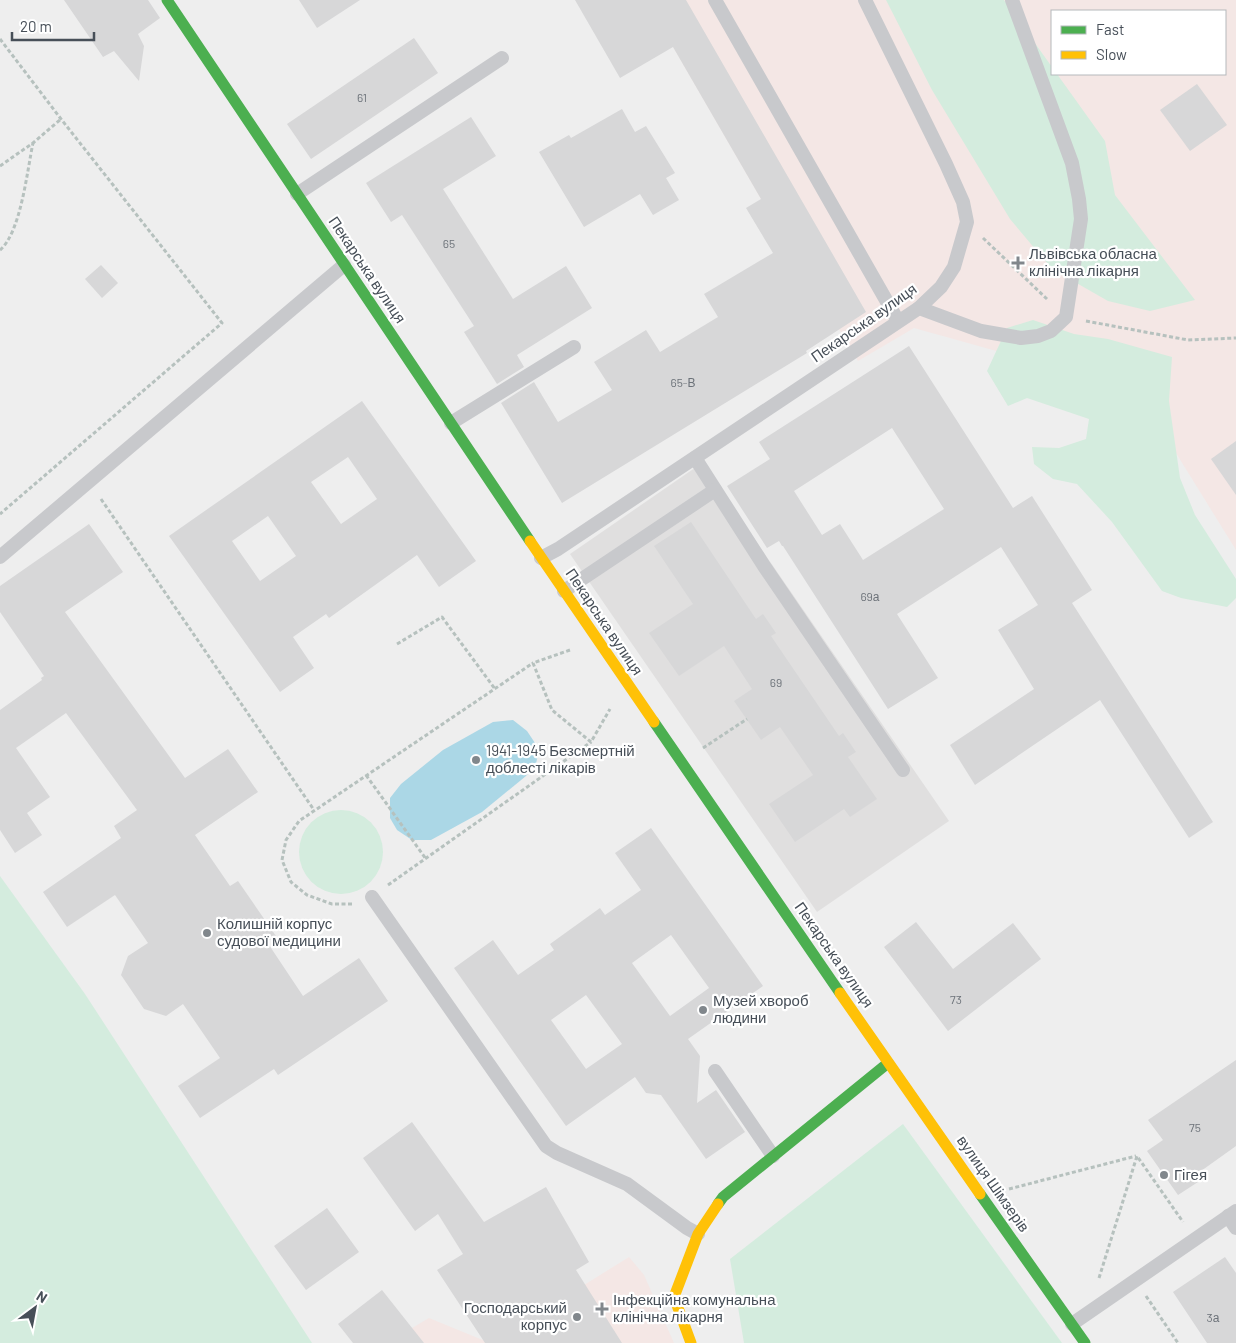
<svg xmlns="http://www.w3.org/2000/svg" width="1236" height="1343" viewBox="0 0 1236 1343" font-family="Barlow,sans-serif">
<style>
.education{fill:#e0dfdf}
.medical{fill:#f4e7e5;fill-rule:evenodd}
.green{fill:#d4ecde}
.water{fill:#abd7e6}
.building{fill:#d7d7d8;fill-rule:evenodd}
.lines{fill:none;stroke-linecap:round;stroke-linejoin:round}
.path{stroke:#b6c1be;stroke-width:3;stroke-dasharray:4 2.5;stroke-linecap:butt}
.lane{stroke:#c8c9cc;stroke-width:14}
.fast{stroke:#4caf50;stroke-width:11}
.slow{stroke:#ffc107;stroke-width:11}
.poi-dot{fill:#81878c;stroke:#fff;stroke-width:2}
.labels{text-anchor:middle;stroke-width:4.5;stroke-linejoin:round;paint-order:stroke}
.number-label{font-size:12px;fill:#6c7279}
.poi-label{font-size:15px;fill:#474f58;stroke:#fff;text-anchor:start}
.street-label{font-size:15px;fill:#474f58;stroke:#fff}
</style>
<rect width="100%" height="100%" fill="#eee"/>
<polygon class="education" points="702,463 949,821 817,912 570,554"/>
<g class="medical">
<path d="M 646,0 L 1236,0 L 1236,550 L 1137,390 L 914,328 L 858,361 L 761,199 ZM 1052,11 L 1225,11 L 1225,74 L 1052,74 Z"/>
<polygon points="629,1257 644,1275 674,1343 491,1343"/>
<polygon points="429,1318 490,1343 387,1343"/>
</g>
<g class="green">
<polygon points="886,0 1004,0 1052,67 1052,74 1057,74 1105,141 1115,195 1195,300 1150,311 1108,301 1052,269 1010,219 932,90"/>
<polygon points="1033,320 1074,334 1108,339 1172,357 1169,401 1180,478 1195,515 1236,579 1236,598 1227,607 1181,598 1162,591 1112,522 1077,484 1053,479 1034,464 1032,447 1059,448 1086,439 1089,419 1027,398 1008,406 987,371 1007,328"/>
<circle cx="341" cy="852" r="42"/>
<polygon points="0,876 85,994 312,1343 0,1343"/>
<polygon points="903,1124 1062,1343 744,1343 730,1259"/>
</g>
<polygon class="water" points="513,720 527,731 539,749 536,764 526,776 482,812 431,840 412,840 397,830 390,818 390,798 401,784 443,750 493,722"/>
<g class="building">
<polygon points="64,0 148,0 160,18 138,34 144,46 139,81 114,51 103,57"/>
<polygon points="299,0 360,0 317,28"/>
<polygon points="575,0 686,0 866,312 806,351 807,353 562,503 501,403 534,382 558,422 612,390 594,362 646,330 660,352 718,317 704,294 773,253 746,208 761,199 673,47 620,78"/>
<polygon points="414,38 438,73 311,159 287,124"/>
<polygon points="1197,84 1227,125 1190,151 1160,110"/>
<polygon points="622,109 635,132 646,126 675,173 666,178 679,200 653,215 640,194 584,227 539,152 569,135 571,138"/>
<polygon points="471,117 496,156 443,189 513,299 566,266 592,308 517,355 524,367 497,384 464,332 474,326 402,215 391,222 366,183"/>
<polygon points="101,265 118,283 102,298 85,279"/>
<path d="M 909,346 L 1013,508 L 1032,496 L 1092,590 L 1072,603 L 1213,822 L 1189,838 L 1100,700 L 975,785 L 950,745 L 1034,689 L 998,630 L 1038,605 L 1001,547 L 897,614 L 938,678 L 888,709 L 783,546 L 782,546 L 779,541 L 767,548 L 727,486 L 770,459 L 759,442 ZM 892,428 L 944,509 L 863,560 L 840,524 L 822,535 L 794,491 Z"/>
<path d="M 362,401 L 476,561 L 439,587 L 417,555 L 329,618 L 326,614 L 293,637 L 314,668 L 280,692 L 169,536 ZM 348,457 L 377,499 L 341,524 L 311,482 ZM 268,516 L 296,556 L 260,581 L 232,541 Z"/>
<polygon points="1236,441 1236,495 1211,459"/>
<polygon points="691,522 756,619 763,614 776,633 771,636 839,736 843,733 856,752 848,757 877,799 850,817 844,809 795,842 769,804 813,775 780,727 761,740 734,701 752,689 724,646 679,676 649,633 693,604 654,546"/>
<polygon points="89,524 123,572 65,612 185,778 228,749 258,792 195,835 230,886 238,881 276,936 267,942 303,996 359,958 388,1001 278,1075 274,1069 200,1118 178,1086 220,1058 183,1004 166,1016 144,1009 121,975 128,956 148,943 115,895 67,927 43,892 121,838 114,826 137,810 66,713 16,748 50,797 27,813 42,835 15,853 0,830 0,710 42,680 41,678 44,676 0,612 0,586"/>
<path d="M 651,828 L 763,986 L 688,1039 L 700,1056 L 697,1103 L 716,1090 L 745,1132 L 706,1159 L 661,1095 L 646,1093 L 635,1077 L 566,1126 L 454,968 L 493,940 L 518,975 L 554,950 L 550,944 L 600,908 L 605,915 L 641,890 L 615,853 ZM 671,935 L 709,988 L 670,1016 L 632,963 ZM 586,995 L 622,1044 L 586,1069 L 551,1020 Z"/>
<polygon points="916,922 953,969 1013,923 1041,959 948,1031 884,947"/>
<polygon points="1236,1060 1236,1146 1194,1176 1198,1182 1178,1195 1147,1151 1163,1140 1148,1120"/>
<polygon points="412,1122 484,1222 546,1187 589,1262 576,1270 622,1343 485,1343 437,1270 463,1254 438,1214 415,1231 363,1158"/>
<polygon points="327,1208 359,1252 306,1290 274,1246"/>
<polygon points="1225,1257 1236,1273 1236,1343 1207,1343 1173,1292"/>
<polygon points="382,1290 424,1343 353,1343 338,1324"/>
</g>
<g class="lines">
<g class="path">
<polyline points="0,39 61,119 222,323 0,514"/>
<polyline points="0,166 33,143 61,119"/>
<polyline points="983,238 1047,299"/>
<path d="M 0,250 C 21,232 27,171 33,143"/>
<polyline points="1086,321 1188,340 1236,338"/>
<polyline points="101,499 314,810"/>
<polyline points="397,644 442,617 495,689"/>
<polyline points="570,650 533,663 552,710 591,742 610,709"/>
<polyline points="703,748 747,719"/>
<polyline points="366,775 426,859"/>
<polyline points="388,885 591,742"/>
<polyline points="352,904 332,904 307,895 291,882 282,860 286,840 299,821 533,663"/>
<polyline points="1009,1189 1136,1156"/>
<polyline points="1099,1278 1137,1156 1183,1222"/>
<polyline points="1146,1296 1178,1343"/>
</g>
<g class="lane">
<polyline points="715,0 898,321"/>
<polyline points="297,194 502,58"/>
<polyline points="919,308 981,331 1021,338 1038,336 1051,331 1066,317 1081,219 1079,199 1072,163 1012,0"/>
<polyline points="451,423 574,347"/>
<polyline points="695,458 764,566 903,770"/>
<polyline points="0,557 344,265"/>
<polyline points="541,558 558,549 919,308 941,287 954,267 967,222 963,202 946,164 865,0"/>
<polyline points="564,591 715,490"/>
<polyline points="372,897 546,1146 557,1153 627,1184 687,1228 698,1234"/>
<polyline points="715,1071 773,1156"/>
<polyline points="1228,1216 1236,1228"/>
<polyline points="1072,1324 1236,1211"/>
</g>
<g class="fast">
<polyline points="167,0 530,541"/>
<polyline points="654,722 840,993"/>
<polyline points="980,1194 1085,1343"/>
<polyline points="718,1204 723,1197 888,1063"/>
</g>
<g class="slow">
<polyline points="530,541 654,722"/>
<polyline points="840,993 980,1194"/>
<polyline points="691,1343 674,1297 698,1234 718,1204"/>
</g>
</g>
<g class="poi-dot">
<path d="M1015.5 255.5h5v5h5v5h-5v5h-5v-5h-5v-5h5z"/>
<circle cx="476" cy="760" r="5"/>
<circle cx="207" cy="933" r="5"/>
<circle cx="703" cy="1010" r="5"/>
<circle cx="1164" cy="1175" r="5"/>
<path d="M599.5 1301.5h5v5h5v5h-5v5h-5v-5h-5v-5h5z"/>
<circle cx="577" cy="1317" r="5"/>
</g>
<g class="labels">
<g class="number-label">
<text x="362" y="102">61</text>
<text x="449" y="248">65</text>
<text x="683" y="387">65-В</text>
<text x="870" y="601">69а</text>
<text x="776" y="687">69</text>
<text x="956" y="1004">73</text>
<text x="1195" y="1132">75</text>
<text x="1213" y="1322">3а</text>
</g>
<g class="poi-label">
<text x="1029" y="259">Львівська обласна<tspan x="1029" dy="17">клінічна лікарня</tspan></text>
<text x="486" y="756">1941-1945 Безсмертній<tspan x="486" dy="17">доблесті лікарів</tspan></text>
<text x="217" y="929">Колишній корпус<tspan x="217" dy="17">судової медицини</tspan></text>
<text x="713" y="1006">Музей хвороб<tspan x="713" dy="17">людини</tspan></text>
<text x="1174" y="1180">Гігея</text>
<text x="613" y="1305">Інфекційна комунальна<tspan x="613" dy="17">клінічна лікарня</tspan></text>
<text x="567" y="1313" text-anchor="end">Господарський<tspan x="567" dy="17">корпус</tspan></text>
</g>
<g class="street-label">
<text transform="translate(367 270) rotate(56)" y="5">Пекарська вулиця</text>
<text transform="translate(864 323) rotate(-35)" y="5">Пекарська вулиця</text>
<text transform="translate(604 622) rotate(56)" y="5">Пекарська вулиця</text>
<text transform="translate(834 955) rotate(55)" y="5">Пекарська вулиця</text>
<text transform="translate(993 1184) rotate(55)" y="5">вулиця Шімзерів</text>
</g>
</g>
<rect x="1051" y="10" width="175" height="65" fill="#ffffff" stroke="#b5b9bc"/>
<rect x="1061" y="26" width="25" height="8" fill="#4caf50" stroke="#b5b9bc"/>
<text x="1096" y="35" font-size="15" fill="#474f58">Fast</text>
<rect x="1061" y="51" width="25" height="8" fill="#ffc107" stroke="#b5b9bc"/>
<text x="1096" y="60" font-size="15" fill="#474f58">Slow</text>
<g transform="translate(35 1308) rotate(32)" stroke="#ffffff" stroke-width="4" paint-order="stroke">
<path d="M0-4L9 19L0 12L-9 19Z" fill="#474f58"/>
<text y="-8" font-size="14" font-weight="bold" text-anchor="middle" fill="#474f58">N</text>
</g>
<path d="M12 32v8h82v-8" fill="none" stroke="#474f58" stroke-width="2.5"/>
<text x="20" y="32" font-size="15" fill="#474f58" stroke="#ffffff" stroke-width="4" paint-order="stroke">20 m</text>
</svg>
